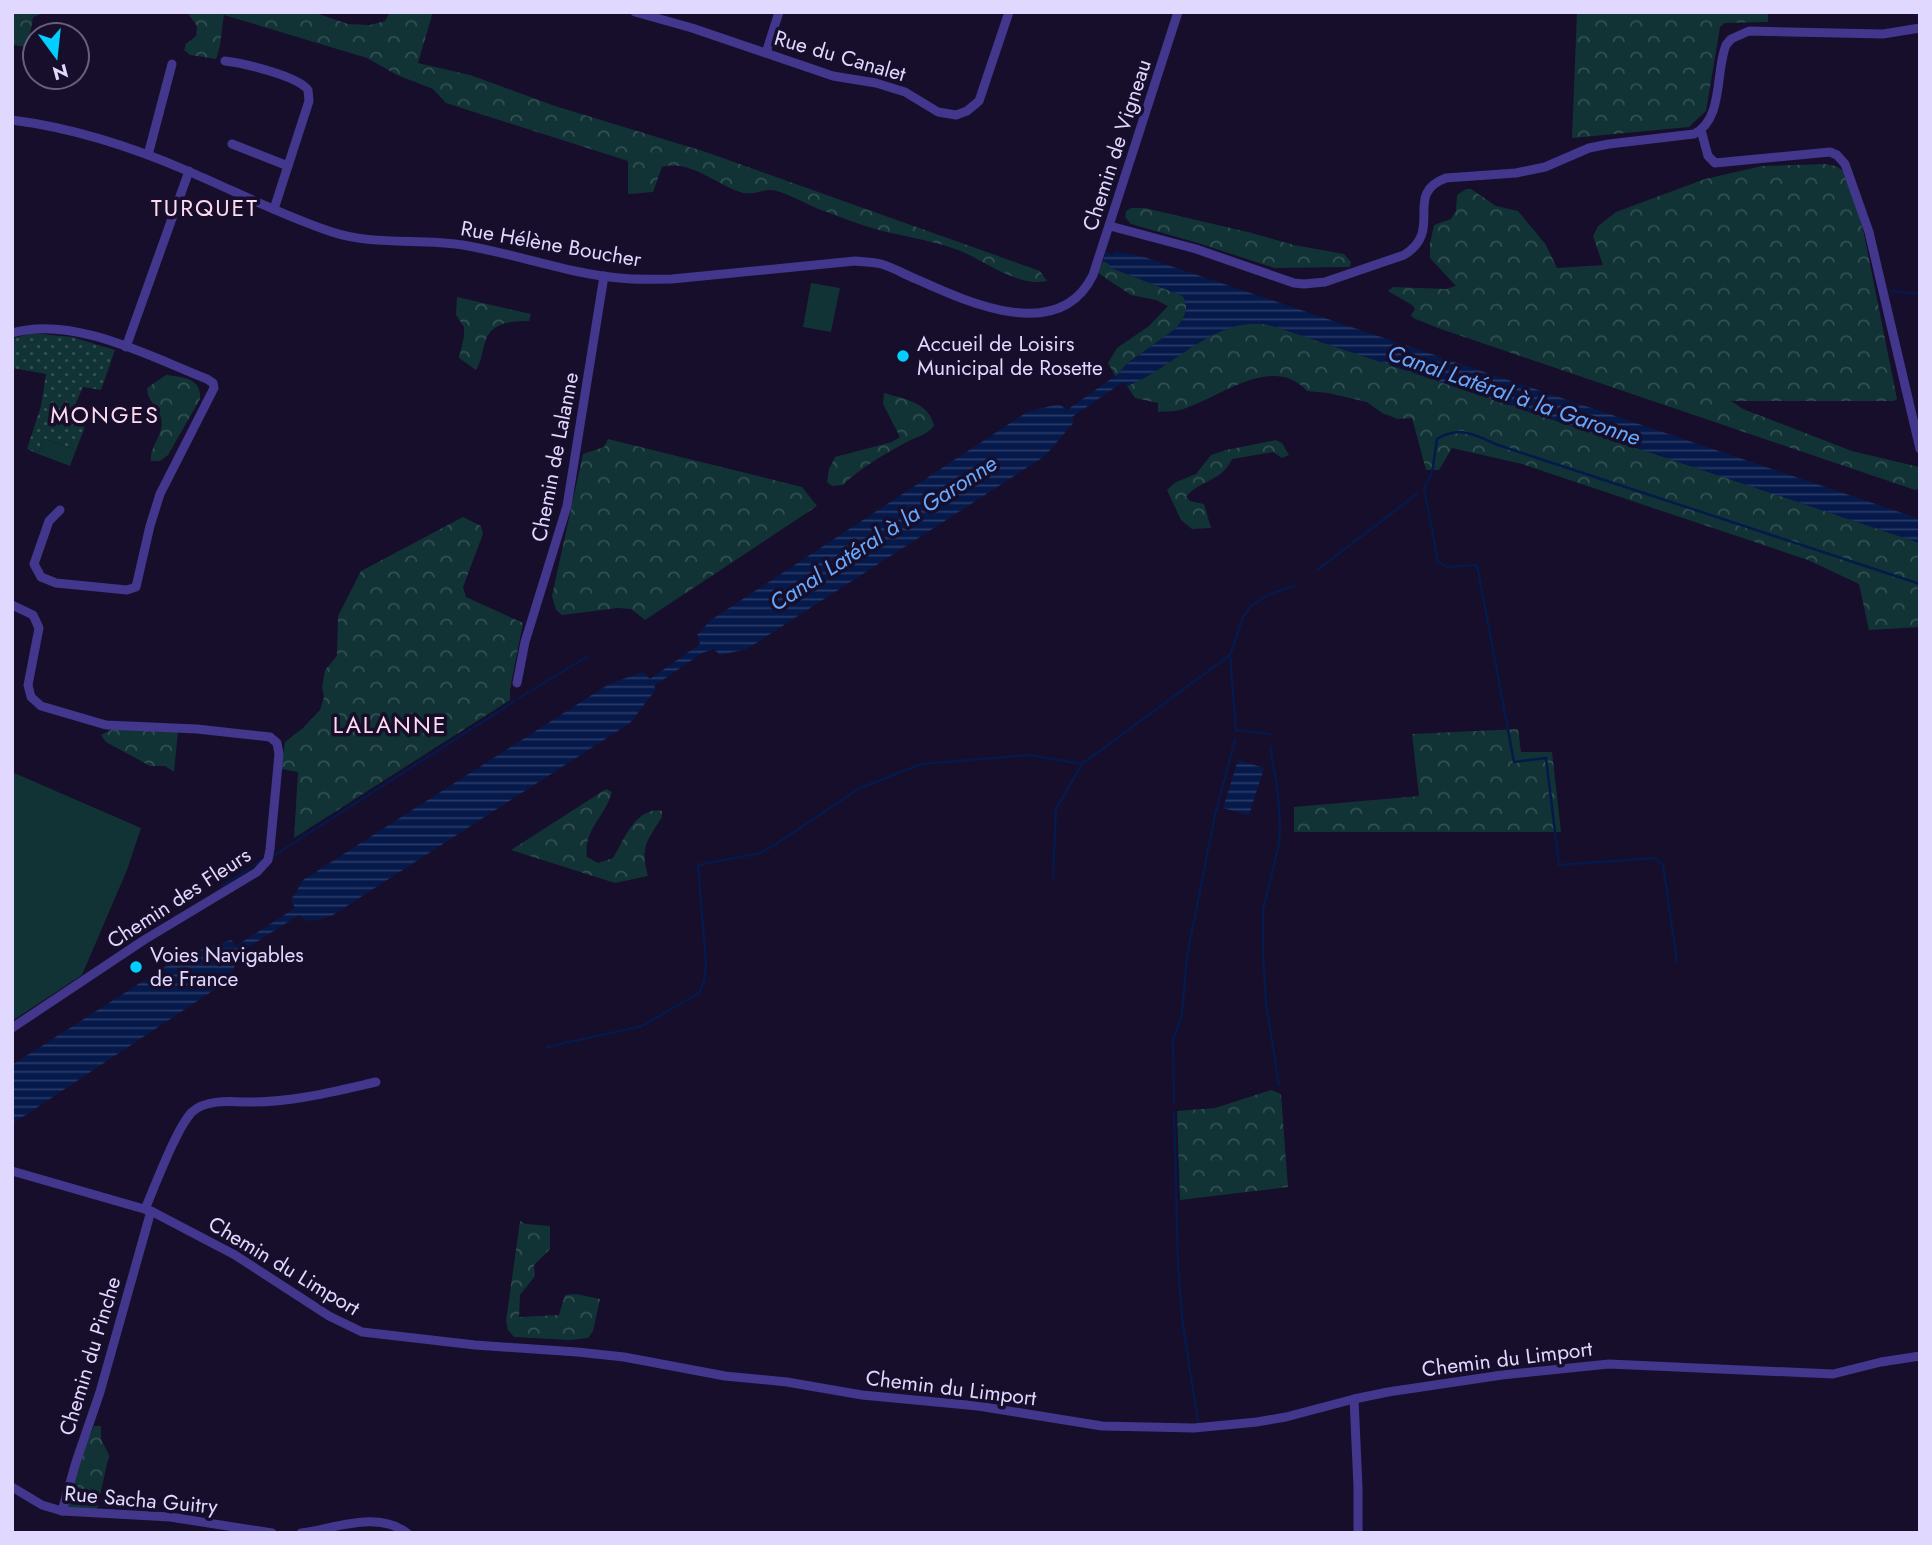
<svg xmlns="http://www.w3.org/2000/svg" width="1932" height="1545" viewBox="0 0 1932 1545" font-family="Jost,sans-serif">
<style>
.grass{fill:url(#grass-dots)}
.forest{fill:url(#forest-crowns)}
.park{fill:#113335}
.water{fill:url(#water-rules)}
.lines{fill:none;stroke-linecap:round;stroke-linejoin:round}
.stream{stroke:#06194b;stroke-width:2.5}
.minor{stroke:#42368d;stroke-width:9}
.poi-dot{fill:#04cdff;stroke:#160e2a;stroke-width:2.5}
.labels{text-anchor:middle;stroke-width:7;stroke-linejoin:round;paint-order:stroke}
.street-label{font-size:21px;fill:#e0d8ff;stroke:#160e2a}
.poi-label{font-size:21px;fill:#e0d8ff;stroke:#160e2a;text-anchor:start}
.neighbourhood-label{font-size:23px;letter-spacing:2px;fill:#ffdaee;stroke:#160e2a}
.water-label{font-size:23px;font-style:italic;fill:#66a9ff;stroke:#160e2a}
</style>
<defs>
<pattern id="grass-dots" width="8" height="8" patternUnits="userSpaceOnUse" patternTransform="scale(1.75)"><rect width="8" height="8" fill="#113335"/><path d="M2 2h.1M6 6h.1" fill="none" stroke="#335053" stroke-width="1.8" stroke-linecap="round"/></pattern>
<pattern id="forest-crowns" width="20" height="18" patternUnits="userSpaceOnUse" patternTransform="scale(1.75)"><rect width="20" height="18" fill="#113335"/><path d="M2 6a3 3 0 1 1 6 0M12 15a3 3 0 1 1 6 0" fill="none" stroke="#335053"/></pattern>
<pattern id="water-rules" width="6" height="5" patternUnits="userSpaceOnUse" patternTransform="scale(1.75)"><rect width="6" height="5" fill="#06194b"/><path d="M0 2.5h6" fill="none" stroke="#2a3a66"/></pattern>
</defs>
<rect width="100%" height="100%" fill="#160e2a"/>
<polygon class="grass" points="31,333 72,337 115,350 101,390 83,387 69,419 85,427 76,450 44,439 38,454 27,449 41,406 46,374 12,368 12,339"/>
<g class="forest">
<polygon points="12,12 46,12 33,17 28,47 12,45"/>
<path d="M 187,12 L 313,12 L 348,24 L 370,25 L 385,21 L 390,12 L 433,12 L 418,63 L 470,75 L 555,106 L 706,152 L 1040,271 L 1047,281 C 1016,287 986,261 958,250 C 937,242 914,238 891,233 C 868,228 843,218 821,210 C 808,205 784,191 771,190 C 760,190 752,196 740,192 C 716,184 689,159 662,167 L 653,192 L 628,194 L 628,161 L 446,103 L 433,89 L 397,75 L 367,58 L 224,15 C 221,30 222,45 216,59 L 190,55 L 184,50 L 186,44 L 196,36 L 197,26 Z"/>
<polygon points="1577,12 1768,12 1768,22 1725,23 1720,27 1706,111 1689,127 1572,138"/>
<polygon points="1824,164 1836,166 1842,170 1853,194 1864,234 1897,399 1894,401 1731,401 1743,409 1852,451 1919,467 1920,488 1915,490 1438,328 1413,318 1411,315 1415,309 1412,305 1388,291 1393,287 1446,289 1456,286 1430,258 1430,244 1434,225 1451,219 1456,211 1457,195 1466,189 1471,189 1496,206 1518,211 1546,245 1557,268 1603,265 1593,236 1598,226 1616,212 1705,179 1762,166"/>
<polygon points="1131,208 1145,208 1252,233 1294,245 1344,254 1351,262 1350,267 1274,268 1198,243 1131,224 1125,217 1126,211"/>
<path d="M 1103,261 L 1109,264 L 1109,267 L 1183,296 C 1200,326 1144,348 1127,364 C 1123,367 1120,373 1116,377 L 1108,363 L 1117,348 L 1149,326 L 1168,306 L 1156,300 L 1131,295 L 1098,273 Z"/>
<path d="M 457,297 L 531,314 L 529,321 C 511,321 491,322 485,342 C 482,352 482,360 476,370 L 459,358 L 464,336 L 464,327 L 456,315 Z"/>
<path d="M 1243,323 L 1264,323 L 1276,327 L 1920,543 L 1920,627 L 1869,630 L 1859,584 L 1808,560 L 1522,464 L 1452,448 L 1439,470 L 1426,470 L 1412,418 L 1398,419 L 1382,413 L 1367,402 L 1328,393 L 1307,391 C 1272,352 1217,400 1180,410 C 1173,412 1165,411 1158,412 L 1158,403 L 1135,398 L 1127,386 C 1168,370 1200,332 1243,323 Z"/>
<path d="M 166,375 C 183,377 202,378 200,399 L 168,455 L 160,461 L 151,461 C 149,446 165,435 161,418 C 158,407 147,401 147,388 Z"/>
<path d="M 884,393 C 904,399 929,402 934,426 C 926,436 915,437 905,443 C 883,455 860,468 843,485 L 832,486 L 827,482 L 829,469 L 835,457 L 892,442 L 900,437 L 883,404 Z"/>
<polygon points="608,439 802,487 817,506 645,620 631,609 618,608 562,615 556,610 552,596 583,454 604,447"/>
<path d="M 1276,440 L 1282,443 L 1289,455 L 1282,458 L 1273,452 L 1232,459 C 1222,482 1199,480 1186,497 L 1190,501 L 1204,504 L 1211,528 L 1192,529 L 1181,520 L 1167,490 L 1176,482 L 1196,474 L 1211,455 L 1226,450 Z"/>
<polygon points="463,517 481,526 483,534 463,587 466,597 523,623 510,689 510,700 294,838 298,772 281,769 285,742 303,728 320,710 324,697 322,687 325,670 337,656 338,616 361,571"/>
<polygon points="113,729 178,731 174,772 165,766 150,766 106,742 101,735"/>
<polygon points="1518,729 1521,752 1552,752 1561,832 1294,832 1294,807 1419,796 1412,734"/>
<path d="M 606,789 L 612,792 C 605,817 583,830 587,857 L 598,863 L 613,858 C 624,840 636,806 662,811 L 662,817 C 647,841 640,846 648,876 L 615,883 L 511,850 Z"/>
<polygon points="1271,1090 1279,1093 1281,1095 1288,1187 1180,1200 1177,1111 1215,1108"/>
<polygon points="520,1221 526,1224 550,1226 550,1249 534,1265 535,1276 520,1295 519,1317 559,1315 565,1295 576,1294 600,1299 593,1331 588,1338 570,1340 514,1337 508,1330 506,1321"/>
<polygon points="94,1426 101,1426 101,1439 109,1455 97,1509 67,1507 78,1463"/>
</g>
<g class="park">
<polygon points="811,283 840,288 831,332 803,327"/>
<polygon points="44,439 76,450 70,466 38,454"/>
<polygon points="12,772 141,828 127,870 82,975 12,1021"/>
</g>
<g class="water">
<path d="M 1114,251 L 1141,256 L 1920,519 L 1920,543 L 1276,327 C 1219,310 1177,367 1127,386 L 1123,382 L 1072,417 L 1074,422 L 1045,456 L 747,649 L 720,655 L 714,649 L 702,653 L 654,686 L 656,689 L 630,723 L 333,915 C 320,919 309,926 299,915 L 239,953 L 240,957 L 226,982 L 12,1124 L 12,1065 L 182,956 L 231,940 L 236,946 L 295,908 L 291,900 L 303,880 L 609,684 L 643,672 L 650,679 L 700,644 L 697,635 L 711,620 L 1027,412 L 1059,404 L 1067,410 L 1118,374 L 1127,364 L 1176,328 L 1183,319 L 1187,308 L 1183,296 L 1109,267 L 1109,264 L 1103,261 L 1106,252 L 1113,255 Z"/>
<polygon points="1238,760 1264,768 1249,815 1223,808"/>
</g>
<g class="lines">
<g class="stream">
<polyline points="1912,12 1920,18"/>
<polyline points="1891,291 1920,294"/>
<polyline points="1317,570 1417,494"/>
<polyline points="1230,656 1236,730 1271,734"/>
<polyline points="519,698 588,656"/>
<polyline points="1270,746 1278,793 1280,825 1279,844 1263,910 1263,952 1266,1003 1279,1085"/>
<polyline points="273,856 515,701"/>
<polyline points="254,865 263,860"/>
<polyline points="1053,878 1056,809 1081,766"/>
<polyline points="222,886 249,869"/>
<path d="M 1677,962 L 1663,865 L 1655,858 L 1559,865 L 1546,758 L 1514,762 L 1477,565 L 1447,567 L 1438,562 L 1424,488 L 1432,473 L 1437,439 C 1461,425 1475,435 1498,445 L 1920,584"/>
<polyline points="547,1047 642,1026 699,993 704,981 706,964 698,865 760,853 773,846 858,789 921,764 1029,755 1082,764 1230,655 1243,617 1251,606 1268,595 1294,586"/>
<polyline points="1174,1102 1173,1040 1182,1014 1187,956 1215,815 1235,740"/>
<polyline points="1174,1111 1178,1266 1183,1325 1198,1422"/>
</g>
<g class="minor">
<polyline points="635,12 692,28 833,76 876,83 905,92 938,112 956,115 967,111 979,101 1009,12"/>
<polyline points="766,53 779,12"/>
<path d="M 225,61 C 243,63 298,76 308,90 L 309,101 L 274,209"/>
<path d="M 12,120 C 74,128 133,147 190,172 C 237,192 283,216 332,232 C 374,246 420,238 463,245 C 516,254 566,273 619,278 C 637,280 654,279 672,279 L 855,261 C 863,262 873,262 881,264 C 893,267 905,275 916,279 C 967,302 1059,345 1093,275 L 1178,12"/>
<polyline points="1701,130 1708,156 1715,163 1830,152 1837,155 1845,164 1869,232 1920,449"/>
<polyline points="232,144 288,166"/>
<polyline points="148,155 172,64"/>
<path d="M 1110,226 L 1196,249 L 1294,283 L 1304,284 L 1325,282 L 1404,255 C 1445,230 1402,194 1446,178 L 1516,173 L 1545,167 L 1589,148 L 1609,144 L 1694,134 C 1724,119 1715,72 1726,45 L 1731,39 L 1749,31 L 1883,34 L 1920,28"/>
<path d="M 12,333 C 73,315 151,357 207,379 L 213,383 L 214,388 L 160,494 L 150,526 L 136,587 L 127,590 L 56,583 L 41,577 L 34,564 L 49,521 L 60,510"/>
<polyline points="126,347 189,171"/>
<polyline points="12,605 33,615 39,628 28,685 31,697 41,706 106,725 197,729 270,737 277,743 279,754 270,849 268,860 257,872 144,940 12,1028"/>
<polyline points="517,683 525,642 567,506 604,276"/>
<polyline points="12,1171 151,1211 235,1255 329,1316 362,1332 475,1345 577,1352 624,1357 725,1376 787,1382 862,1395 978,1406 1102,1426 1194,1428 1257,1422 1286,1417 1354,1399 1388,1392 1502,1375 1609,1364 1833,1374 1881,1362 1920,1356"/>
<path d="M 145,1209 C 155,1186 177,1127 192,1112 C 205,1100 228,1101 244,1102 C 290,1103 332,1092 376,1082"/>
<polyline points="1354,1399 1358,1487 1358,1533"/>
<polyline points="12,1487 42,1505 62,1511 170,1517 272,1533"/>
<polyline points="62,1511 76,1462 100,1392 151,1211"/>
<path d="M 301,1533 C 334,1529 377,1510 407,1533"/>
</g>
</g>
<g class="poi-dot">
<circle cx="903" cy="356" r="7"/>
<circle cx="136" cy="967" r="7"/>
</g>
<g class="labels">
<g class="street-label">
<text transform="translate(840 56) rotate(16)" y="7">Rue du Canalet</text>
<text transform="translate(1117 145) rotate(-72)" y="7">Chemin de Vigneau</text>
<text transform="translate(551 244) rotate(10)" y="7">Rue Hélène Boucher</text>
<text transform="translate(555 457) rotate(-79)" y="7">Chemin de Lalanne</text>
<text transform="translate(179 898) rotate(-33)" y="7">Chemin des Fleurs</text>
<text transform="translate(284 1266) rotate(31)" y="7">Chemin du Limport</text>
<text transform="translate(90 1356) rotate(-73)" y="7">Chemin du Pinche</text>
<text transform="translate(1507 1359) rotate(-7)" y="7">Chemin du Limport</text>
<text transform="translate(951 1388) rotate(7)" y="7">Chemin du Limport</text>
<text transform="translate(141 1500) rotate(5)" y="7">Rue Sacha Guitry</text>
</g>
<g class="poi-label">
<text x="917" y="351">Accueil de Loisirs<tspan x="917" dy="24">Municipal de Rosette</tspan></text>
<text x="150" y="962">Voies Navigables<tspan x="150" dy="24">de France</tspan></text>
</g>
<g class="neighbourhood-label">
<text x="205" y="216">TURQUET</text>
<text x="105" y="423">MONGES</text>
<text x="390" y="733">LALANNE</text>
</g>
<g class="water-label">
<text transform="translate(1514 395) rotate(19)" y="8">Canal Latéral à la Garonne</text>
<text transform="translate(883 533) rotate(-33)" y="8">Canal Latéral à la Garonne</text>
</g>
</g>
<rect width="1932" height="1545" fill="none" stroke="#e0d8ff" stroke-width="28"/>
<g transform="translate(56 56) rotate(165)"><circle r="33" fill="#160e2a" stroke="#675f7f" stroke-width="2"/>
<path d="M0-5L12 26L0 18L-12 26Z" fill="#04cdff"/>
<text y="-10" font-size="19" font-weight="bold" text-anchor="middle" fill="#e0d8ff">N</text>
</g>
</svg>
